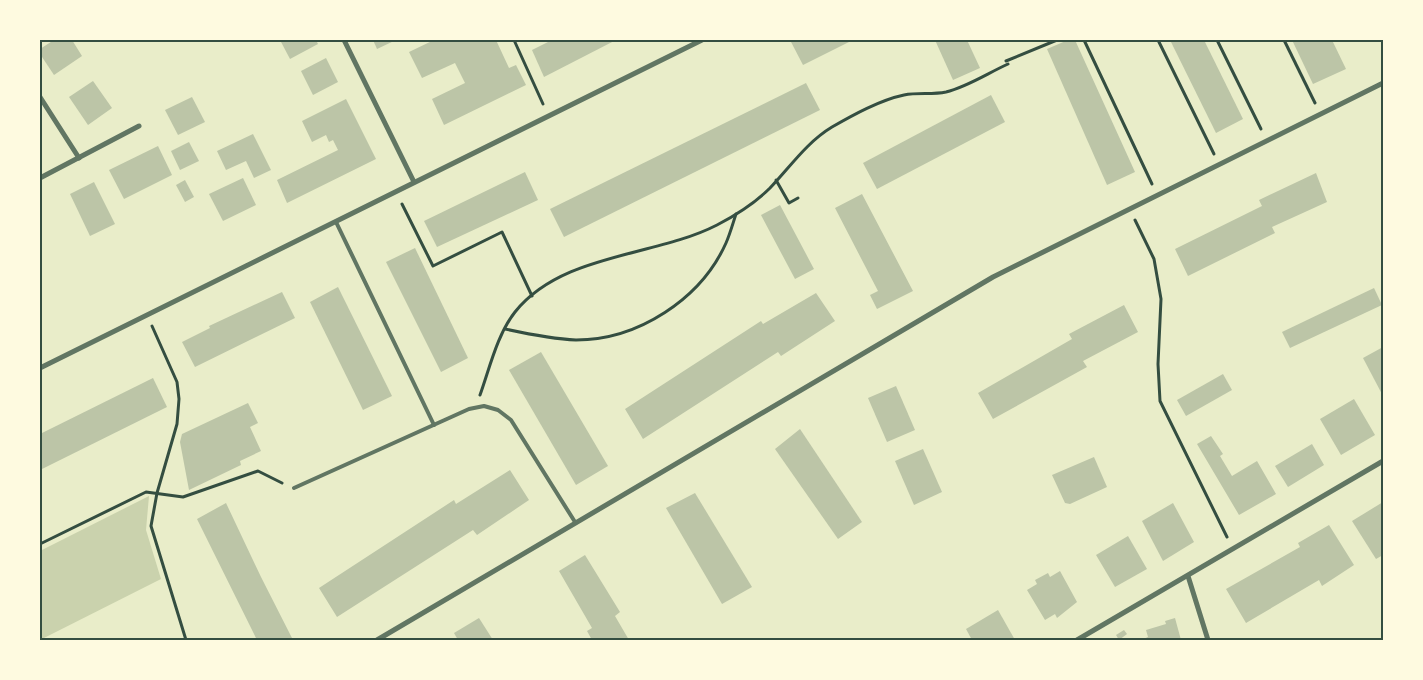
<svg xmlns="http://www.w3.org/2000/svg" width="1423" height="680" viewBox="0 0 1423 680" font-family="Commissioner,sans-serif">
<style>
.green{fill:#cad2ad}
.building{fill:#bcc5a7}
.lines{fill:none;stroke-linecap:round;stroke-linejoin:round}
.path{stroke:#344e41;stroke-width:3}
.service{stroke:#617663;stroke-width:4}
.minor{stroke:#617663;stroke-width:5}
.neatline{fill:none;stroke:#344e41;stroke-width:2}
</style>
<rect width="100%" height="100%" fill="#e9edc9"/>
<polygon class="green" points="149,496 146,530 161,579 40,640 40,551"/>
<g class="building">
<polygon points="54,40 72,40 82,56 54,75 40,54 40,49"/>
<polygon points="280,40 316,40 318,44 290,59"/>
<polygon points="373,40 396,40 377,49"/>
<polygon points="434,40 496,40 509,68 516,65 526,85 444,125 432,99 465,83 455,63 422,78 409,52"/>
<polygon points="552,40 616,40 544,77 532,50"/>
<polygon points="790,40 853,40 803,65"/>
<polygon points="935,40 967,40 980,68 953,80"/>
<polygon points="1068,40 1075,40 1135,172 1107,185 1047,49"/>
<polygon points="1170,40 1204,40 1243,119 1216,133"/>
<polygon points="1292,40 1332,40 1346,69 1313,84"/>
<polygon points="326,58 338,82 313,95 301,71"/>
<polygon points="93,81 112,108 88,125 69,97"/>
<polygon points="806,83 820,110 564,237 550,209"/>
<polygon points="991,95 1005,122 877,189 863,163"/>
<polygon points="192,97 205,122 178,135 165,110"/>
<polygon points="346,99 376,159 287,203 277,180 338,150 333,140 329,142 326,135 312,142 302,121"/>
<polygon points="253,134 271,170 254,178 246,161 226,170 217,151"/>
<polygon points="189,142 199,161 180,170 171,151"/>
<polygon points="158,146 172,175 124,199 109,170"/>
<polygon points="525,172 538,200 437,247 424,221"/>
<polygon points="1316,173 1327,202 1272,227 1275,233 1188,276 1175,249 1262,206 1259,200"/>
<polygon points="243,178 256,205 223,221 209,194"/>
<polygon points="185,180 194,197 185,202 176,185"/>
<polygon points="94,182 115,224 90,236 70,194"/>
<polygon points="862,194 913,291 877,309 870,295 878,291 835,208"/>
<polygon points="780,205 814,269 795,279 761,215"/>
<polygon points="415,248 468,358 441,372 386,262"/>
<polygon points="338,287 392,396 363,410 310,302"/>
<polygon points="1374,288 1382,305 1290,348 1282,332"/>
<polygon points="282,292 295,318 195,367 182,342 210,328 209,326"/>
<polygon points="816,293 835,321 781,356 778,352 643,439 625,409 761,321 763,324"/>
<polygon points="1124,305 1138,332 1083,361 1087,367 993,419 978,393 1072,339 1069,334"/>
<polygon points="1383,347 1383,396 1363,358"/>
<polygon points="541,352 608,466 576,485 509,370"/>
<polygon points="1223,374 1232,390 1186,416 1177,400"/>
<polygon points="153,378 167,407 40,470 40,434"/>
<polygon points="896,386 915,430 887,442 868,398"/>
<polygon points="1354,399 1375,435 1341,455 1320,419"/>
<polygon points="248,403 258,423 250,427 261,451 240,461 241,465 189,490 180,442 182,434"/>
<polygon points="800,429 862,522 838,539 775,449"/>
<polygon points="1211,436 1223,454 1220,456 1232,476 1257,461 1276,494 1239,515 1197,444"/>
<polygon points="1312,444 1324,465 1288,487 1275,466"/>
<polygon points="923,449 942,492 914,505 895,461"/>
<polygon points="1094,457 1107,487 1070,504 1065,503 1052,475"/>
<polygon points="510,470 529,500 477,535 473,530 337,617 319,588 454,500 456,504"/>
<polygon points="695,493 752,587 722,604 666,508"/>
<polygon points="1383,502 1383,555 1376,559 1352,521"/>
<polygon points="226,503 261,577 293,640 257,640 197,519"/>
<polygon points="1173,503 1194,542 1163,561 1142,521"/>
<polygon points="1329,525 1354,565 1322,586 1319,580 1246,623 1226,589 1300,547 1298,543"/>
<polygon points="1128,536 1147,569 1115,587 1096,555"/>
<polygon points="585,555 620,612 615,616 629,640 592,640 587,631 592,628 559,571"/>
<polygon points="1060,571 1077,602 1057,618 1055,614 1045,620 1027,590 1037,584 1035,580 1048,573 1050,577"/>
<polygon points="998,610 1015,640 972,640 966,629"/>
<polygon points="479,618 493,640 458,640 454,633"/>
<polygon points="1175,618 1181,640 1141,640 1148,637 1146,630 1166,624 1165,621"/>
<polygon points="1124,630 1127,634 1119,640 1116,635"/>
</g>
<g class="lines">
<g class="path">
<polyline points="514,40 543,104"/>
<polyline points="1084,40 1152,184"/>
<polyline points="1158,40 1214,154"/>
<polyline points="1217,40 1261,129"/>
<polyline points="1284,40 1315,103"/>
<polyline points="1006,61 1057,40"/>
<polyline points="776,180 789,203 798,198"/>
<polyline points="402,204 433,266 502,232 532,296"/>
<polyline points="1135,220 1154,259 1161,299 1158,364 1160,401 1227,537"/>
<polyline points="152,326 177,382 179,399 177,424 157,493 151,526 186,640"/>
<path d="M 505,329 C 528,334 552,339 576,340 C 638,340 701,299 726,243 C 730,234 733,223 736,214"/>
<path d="M 480,395 C 490,367 497,335 515,312 C 562,253 655,257 717,225 C 736,215 755,203 770,188 C 790,167 807,142 832,127 C 853,115 880,100 904,95 C 918,92 932,95 946,92 C 967,87 988,73 1008,64"/>
<polyline points="40,544 146,492 183,497 258,471 282,483"/>
</g>
<g class="service">
<polyline points="336,222 434,425"/>
<polyline points="294,488 469,409 484,406 498,410 511,420 575,522"/>
</g>
<g class="minor">
<polyline points="344,40 414,182"/>
<polyline points="40,97 79,158"/>
<polyline points="40,178 139,126"/>
<polyline points="40,368 702,40"/>
<polyline points="1188,576 1208,640"/>
<polyline points="377,640 993,277 1383,83"/>
<polyline points="1077,640 1383,461"/>
</g>
</g>
<rect width="1423" height="680" fill="none" stroke="#fefae0" stroke-width="82"/>
<rect x="41" y="41" width="1341" height="598" class="neatline"/>
</svg>
